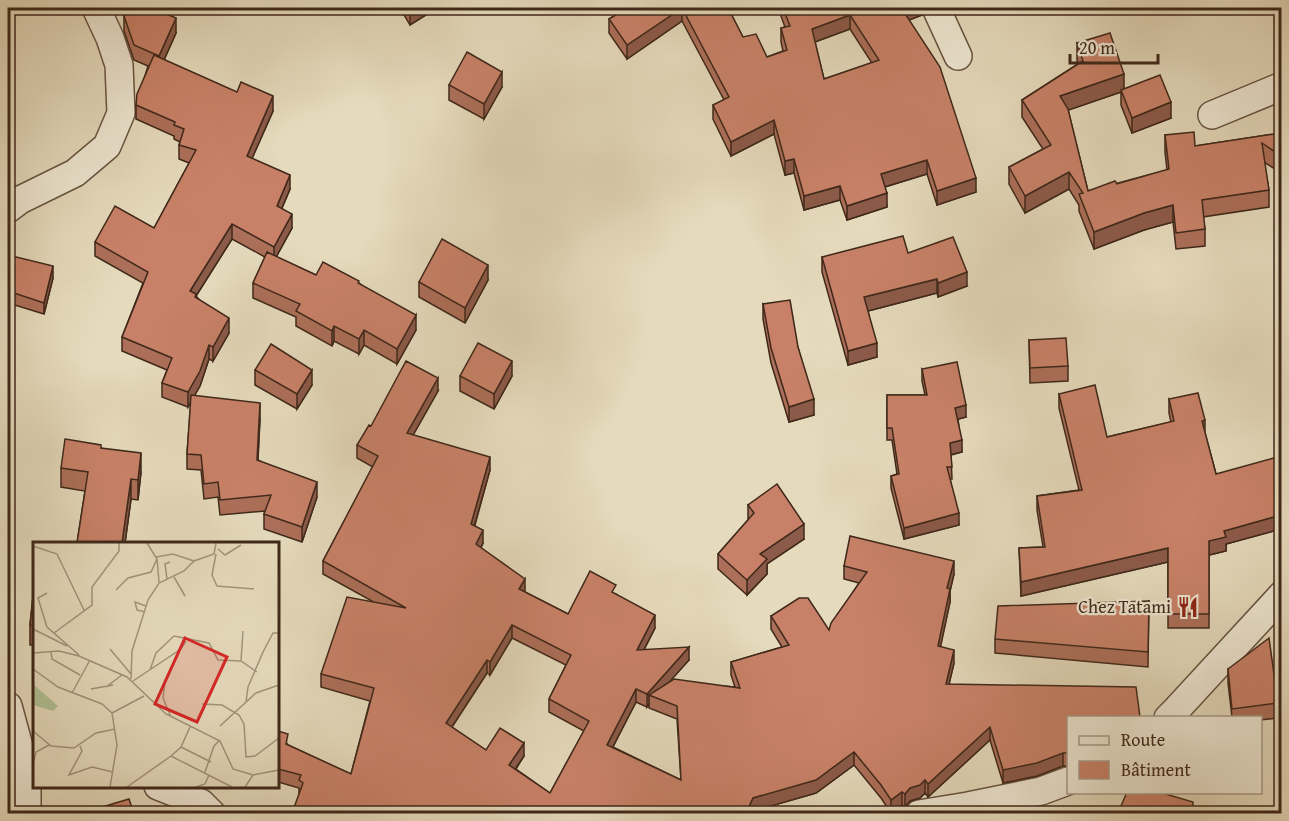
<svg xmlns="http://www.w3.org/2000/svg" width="1289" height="821" viewBox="0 0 1289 821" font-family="'Gentium Book Plus',serif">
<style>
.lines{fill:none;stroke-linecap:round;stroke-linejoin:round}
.street-casing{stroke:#685442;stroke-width:30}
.street{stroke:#eee7d3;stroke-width:27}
.wall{fill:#ac6f59;stroke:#3f281a;stroke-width:1.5;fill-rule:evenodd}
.shaded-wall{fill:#8c5a49;stroke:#3f281a;stroke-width:1.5}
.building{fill:#c88168;stroke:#3f281a;stroke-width:1.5;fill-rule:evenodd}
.labels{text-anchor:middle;stroke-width:4.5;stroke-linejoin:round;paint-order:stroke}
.poi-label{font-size:18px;fill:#3f281a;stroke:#eee7d3;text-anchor:end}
.inset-road{fill:none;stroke:#a3937b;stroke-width:1.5}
.view{fill:#d62828;fill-opacity:0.15;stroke:#d62828;stroke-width:3}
.inset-edge{fill:none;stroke:#3f281a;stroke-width:3}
</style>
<rect width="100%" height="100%" fill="#e5dabc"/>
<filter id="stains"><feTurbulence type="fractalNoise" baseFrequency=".00333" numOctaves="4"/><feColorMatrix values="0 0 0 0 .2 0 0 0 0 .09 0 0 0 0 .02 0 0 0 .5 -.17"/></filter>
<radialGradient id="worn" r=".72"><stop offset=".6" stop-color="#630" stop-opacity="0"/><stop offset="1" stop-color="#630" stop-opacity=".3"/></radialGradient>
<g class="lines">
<defs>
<g id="street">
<polyline points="936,8 958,56"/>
<polyline points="1212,115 1282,86"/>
<polyline points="8,209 20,200 75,173 107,146 121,113 119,65 110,38 96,8"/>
<polyline points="8,706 27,776 27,814"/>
<polyline points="1168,718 1177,709 1282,595"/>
<polyline points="158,786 201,803 212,814"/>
<polyline points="919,814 968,806 1041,791 1068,781"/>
</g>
</defs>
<use href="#street" class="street-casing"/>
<use href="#street" class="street"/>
</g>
<g class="wall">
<polygon points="400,8 437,8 410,25"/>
<path d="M 627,8 L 728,8 L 743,37 L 767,57 L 783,51 L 781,42 L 781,28 L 785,27 L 778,8 L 922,8 L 922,15 L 909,20 L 976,192 L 937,205 L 927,174 L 885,187 L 887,207 L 847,220 L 840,200 L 804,210 L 794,173 L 785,175 L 774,134 L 731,156 L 713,119 L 713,105 L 724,100 L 682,21 L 627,59 L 609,33 L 609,19 ZM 850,29 L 872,63 L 824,79 L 815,42 Z"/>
<polygon points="124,16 176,33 164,60 273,111 252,158 290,189 282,208 292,228 276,257 316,275 359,283 416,330 397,364 364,345 359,354 334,341 332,346 296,326 296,317 253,298 253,283 265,257 232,239 196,296 229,333 213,361 209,359 200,386 194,396 260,418 258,460 317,497 302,542 264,529 264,514 265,511 220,515 218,497 204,499 201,470 187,469 187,454 191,401 188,407 162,397 162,383 167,370 122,351 122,337 143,283 95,256 95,242 154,228 189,163 179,159 179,145 180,142 174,139 174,136 136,119 136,105 148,66 134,60 124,31"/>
<polygon points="1077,43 1124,89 1171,118 1132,133 1121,105 1121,92 1068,110 1088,191 1167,170 1165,152 1165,135 1195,146 1281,133 1281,173 1264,162 1269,190 1269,207 1203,217 1205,229 1205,246 1176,249 1173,222 1144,230 1094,249 1079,211 1079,205 1069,189 1025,213 1009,184 1009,167 1043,149 1022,117 1022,100 1078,64 1077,60"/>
<polygon points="449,85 502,87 484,119 449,100"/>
<polygon points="908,253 967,286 938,297 937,293 868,311 877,357 848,365 822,272 822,257"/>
<polygon points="8,255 53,278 44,314 8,303"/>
<polygon points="488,280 465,323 419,297 419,282"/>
<polygon points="763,304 798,347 814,415 789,422 771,363 763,319"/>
<polygon points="1029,340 1068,366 1068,381 1030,383"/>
<polygon points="922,369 966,417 958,419 962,452 951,455 952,479 950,479 959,525 904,539 891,488 891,476 897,474 892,440 887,440 887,395 925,395 922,381"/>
<polygon points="255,370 312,385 297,409 255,385"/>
<polygon points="460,376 512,376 494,409 460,391"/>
<path d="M 438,391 L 413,435 L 490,470 L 475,525 L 483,543 L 481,548 L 525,592 L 568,614 L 616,594 L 655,628 L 644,650 L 689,660 L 669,682 L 735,687 L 731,675 L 731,662 L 782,647 L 771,629 L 771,616 L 829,630 L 859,583 L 844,579 L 844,566 L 954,574 L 950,591 L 950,602 L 940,647 L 954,663 L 949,684 L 1068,717 L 1068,766 L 1063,766 L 1037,776 L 1003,783 L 990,740 L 928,797 L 925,793 L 920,798 L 910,801 L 905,807 L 902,805 L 891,813 L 881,798 L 854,765 L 816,793 L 753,811 L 299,794 L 299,788 L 278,782 L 278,731 L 288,745 L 351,774 L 370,701 L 321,687 L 321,674 L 372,601 L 323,574 L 323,561 L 373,467 L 357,458 L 357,445 L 371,426 ZM 512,638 L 566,665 L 549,699 L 549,712 L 584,731 L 550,793 L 516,769 L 524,756 L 486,750 L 452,727 L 487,673 L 490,675 ZM 636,702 L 647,707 L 649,704 L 649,708 L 677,719 L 681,780 L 613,747 Z"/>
<polygon points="1059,394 1107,437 1171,422 1169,413 1169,399 1205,433 1216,474 1281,484 1281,529 1226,544 1226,551 1209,555 1209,628 1168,628 1168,562 1021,596 1019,548 1043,547 1037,510 1037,496 1079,490 1059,408"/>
<polygon points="101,448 141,472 138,500 131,499 125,543 77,543 85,491 61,487 61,468"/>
<polygon points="748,505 804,539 767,564 767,574 747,595 718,569 718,554 748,520"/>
<polygon points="34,587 34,645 30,645 30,625"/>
<polygon points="1149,601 1148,667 995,653 995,639"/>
<polygon points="1228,669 1278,703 1278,718 1260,720 1260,717 1232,717 1228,683"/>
</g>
<g class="shaded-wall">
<polygon points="414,8 437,8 410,25 410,10"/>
<polygon points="682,8 682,21 627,59 627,45"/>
<polygon points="905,8 922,8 922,15 902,23 902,9"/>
<polygon points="850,15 850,29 812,43 812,29"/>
<polygon points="176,18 176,33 159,71 159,56"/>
<polygon points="502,72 502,87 484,119 484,104"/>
<polygon points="1124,74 1124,91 1060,113 1060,96"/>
<polygon points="14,94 14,109 8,124 8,109"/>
<polygon points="273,96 273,111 247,170 247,156"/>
<polygon points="1171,102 1171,118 1132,133 1132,118"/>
<polygon points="774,120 774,134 731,156 731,142"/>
<polygon points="794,159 794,173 785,175 785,161"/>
<polygon points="927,160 927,174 881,188 881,174"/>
<polygon points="1069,172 1069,189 1025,213 1025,196"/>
<polygon points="290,175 290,189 277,220 277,206"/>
<polygon points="976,178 976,192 937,205 937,191"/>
<polygon points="840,186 840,200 804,210 804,196"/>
<polygon points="887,193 887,207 847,220 847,206"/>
<polygon points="1173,205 1173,222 1144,230 1094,249 1094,232 1144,213"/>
<polygon points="292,214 292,228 274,261 274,247"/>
<polygon points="232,224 232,239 196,296 196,309 190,291"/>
<polygon points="488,265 488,280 465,323 465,308"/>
<polygon points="53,266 53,278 44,314 44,303"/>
<polygon points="967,272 967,286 938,297 938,283"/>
<polygon points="937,279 937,293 864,312 864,297"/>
<polygon points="416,315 416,330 397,364 397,349"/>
<polygon points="229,318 229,333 213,361 213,347"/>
<polygon points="334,326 334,341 332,346 332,331"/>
<polygon points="364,330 364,345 359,354 359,339"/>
<polygon points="877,343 877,357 848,365 848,351"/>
<polygon points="209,345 209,359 200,386 188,407 188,392"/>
<polygon points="512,361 512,376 494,409 494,394"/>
<polygon points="312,370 312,385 297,409 297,394"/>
<polygon points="438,378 438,391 407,446 407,433"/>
<polygon points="14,395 14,410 8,412 8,397"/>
<polygon points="814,399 814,415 789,422 789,407"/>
<polygon points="260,403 260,418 257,475 257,460"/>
<polygon points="966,405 966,417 955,420 955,408"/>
<polygon points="1205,420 1205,434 1202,421"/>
<polygon points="962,440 962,452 950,455 950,443"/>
<polygon points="141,453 141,472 138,500 138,480"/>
<polygon points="490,457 490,470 471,537 471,524"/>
<polygon points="131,479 131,499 125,543 122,543"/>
<polygon points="317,482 317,497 302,542 302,527"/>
<polygon points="959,513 959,525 904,539 904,528"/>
<polygon points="1281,515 1281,529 1226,544 1226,551 1209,555 1209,541 1224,531"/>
<polygon points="804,524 804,539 767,564 767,574 747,595 747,580 760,554"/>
<polygon points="483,530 483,543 476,557 476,544"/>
<polygon points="1168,548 1168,562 1021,596 1021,582"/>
<polygon points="954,561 954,574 950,591 950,602 938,659 938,646 947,588"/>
<polygon points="525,579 525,592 519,589"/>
<polygon points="655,615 655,628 637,663 637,650"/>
<polygon points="512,625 512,638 490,675 490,662"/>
<polygon points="689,647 689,660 656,697 649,695 649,704 647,707 647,694"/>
<polygon points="954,650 954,663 946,697 946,684"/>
<polygon points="487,660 487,673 446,736 446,723"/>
<polygon points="636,689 636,702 607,758 607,745"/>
<polygon points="990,727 990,740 928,797 928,784"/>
<polygon points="524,743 524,756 509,778 509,765"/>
<polygon points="854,752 854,765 816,793 753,811 752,813 746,813 753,798"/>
<polygon points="1063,753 1063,766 1037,776 1003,783 1003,770"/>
<polygon points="925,780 925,793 920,798 910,801 905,807 905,794 910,788"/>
<polygon points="902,792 902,805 891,813 891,800"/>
</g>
<g class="building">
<polygon points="128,8 152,8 176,18 159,56 134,45 124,16"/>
<polygon points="627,8 682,8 627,45 609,19"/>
<path d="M 682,8 L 728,8 L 743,37 L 756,34 L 767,57 L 787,50 L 781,28 L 790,26 L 783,8 L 905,8 L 902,9 L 940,67 L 976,178 L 937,191 L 927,160 L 881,174 L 887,193 L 847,206 L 840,186 L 804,196 L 794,159 L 785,161 L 774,120 L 731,142 L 713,105 L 729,97 ZM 850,15 L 879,60 L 824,79 L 812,29 Z"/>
<polygon points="1110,33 1124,74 1060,96 1068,109 1088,191 1115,181 1117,184 1169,169 1165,135 1194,132 1195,146 1281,133 1281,156 1262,143 1269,190 1202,200 1205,229 1176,233 1173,205 1144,213 1094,232 1079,194 1083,193 1069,172 1025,196 1009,167 1051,145 1022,100 1083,61 1077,43"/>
<polygon points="467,52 502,72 484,104 449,85"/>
<polygon points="154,55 237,92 241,82 273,96 247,156 290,175 277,206 292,214 274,247 232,224 190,291 196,294 195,297 229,318 213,347 209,345 200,371 188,392 162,383 172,358 122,337 148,272 95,242 115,206 154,228 196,150 179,145 184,129 174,125 175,122 136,105 137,94"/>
<polygon points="1160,75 1171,102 1132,118 1121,90"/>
<polygon points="8,92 14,94 8,109"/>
<polygon points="903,236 908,253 953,237 967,272 938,283 937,279 864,297 877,343 848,351 822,257"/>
<polygon points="442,239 488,265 465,308 419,282"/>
<polygon points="267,252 316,275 323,262 359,281 358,283 416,315 397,349 364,330 359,339 334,326 332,331 296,311 300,304 253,283"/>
<polygon points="8,255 53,266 44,303 8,291"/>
<polygon points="790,300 798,347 814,399 789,407 771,348 763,304"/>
<polygon points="1066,338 1068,366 1030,368 1029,340"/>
<polygon points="478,343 512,361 494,394 460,376"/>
<polygon points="271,344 312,370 297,394 255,370"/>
<path d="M 406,361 L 438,378 L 407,433 L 490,457 L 471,524 L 483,530 L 476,544 L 525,579 L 519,589 L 568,614 L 590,571 L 616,585 L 612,592 L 655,615 L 637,650 L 689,647 L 647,694 L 636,689 L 607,745 L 681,780 L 677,706 L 649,695 L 674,679 L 740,688 L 731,662 L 789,645 L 771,616 L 799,598 L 808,598 L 829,630 L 831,623 L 867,572 L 844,566 L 850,536 L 954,561 L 947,588 L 950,589 L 938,646 L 954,650 L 946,684 L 1136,687 L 1140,717 L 1068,717 L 1068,753 L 1063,753 L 1037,763 L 1003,770 L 990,727 L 928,784 L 925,780 L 920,785 L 910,788 L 905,794 L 902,792 L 891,800 L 881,785 L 854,752 L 816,780 L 753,798 L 746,813 L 292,813 L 303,783 L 299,780 L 301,775 L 278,769 L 278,731 L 288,734 L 286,744 L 351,774 L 374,688 L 321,674 L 347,597 L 406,608 L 323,561 L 378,456 L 357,445 L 369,425 L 371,426 ZM 512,625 L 571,655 L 549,699 L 589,721 L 550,793 L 509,765 L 524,743 L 500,728 L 486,750 L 446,723 L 487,660 L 490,662 Z"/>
<polygon points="957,362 966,405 955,408 962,440 950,443 952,467 947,467 959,513 904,528 891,476 899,474 892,428 887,428 887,395 927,395 922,369"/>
<polygon points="8,376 14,395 8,397"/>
<polygon points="1095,385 1107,437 1174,421 1169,399 1198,393 1205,420 1202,421 1216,474 1274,458 1281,484 1281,515 1224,531 1226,537 1209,541 1209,614 1168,614 1168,548 1021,582 1019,548 1045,547 1037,496 1082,490 1059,394"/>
<polygon points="191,395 260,403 257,460 317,482 302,527 264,514 271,495 220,500 218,482 204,484 201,455 187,454"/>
<polygon points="65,439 101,445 101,448 141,453 138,480 131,479 122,543 77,543 88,472 61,468"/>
<polygon points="777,484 804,524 760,554 767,559 747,580 718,554 754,513 748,505"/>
<polygon points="34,587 34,626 30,625"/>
<polygon points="1149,601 1148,652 995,639 998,606"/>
<polygon points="1269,638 1278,703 1232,709 1228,669"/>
<polygon points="1127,792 1159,792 1193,802 1193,813 1118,813"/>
<polygon points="8,793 12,812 8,812"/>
<polygon points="129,799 133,811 147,810 147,813 88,813 103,813 102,807"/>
</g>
<defs>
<symbol id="restaurant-bare" viewBox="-9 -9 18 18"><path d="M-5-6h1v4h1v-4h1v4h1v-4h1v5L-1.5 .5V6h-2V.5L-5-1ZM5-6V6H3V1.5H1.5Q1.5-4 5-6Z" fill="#8f2418" stroke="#eee7d3" stroke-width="2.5" paint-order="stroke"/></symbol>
</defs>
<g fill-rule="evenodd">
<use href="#restaurant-bare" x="1173" y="592" width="30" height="30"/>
</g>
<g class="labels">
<g class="poi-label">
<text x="1171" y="613">Chez Tatami</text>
</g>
</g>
<g transform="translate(33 542)">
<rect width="246" height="246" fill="#e5dabc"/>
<path d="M 0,142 L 25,164 L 20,169 L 0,163 Z" fill="#b0c194"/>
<path class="inset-road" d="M 114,1 L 124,17 L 126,40M 0,4 L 24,12 L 51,68M 185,7 L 192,13 L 208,3M 183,12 L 179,33 L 184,44 L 221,47M 123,15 L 140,12 L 161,19M 141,35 L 152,54M 134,37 L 132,22 L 137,20M 83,48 L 95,36 L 118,30 L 124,17M 14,51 L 5,56 L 14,85 L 46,113M 112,70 L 104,68 L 102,60 L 113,64M 0,87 L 34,104M 21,91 L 59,63 L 59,45 L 86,9 L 86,1M 77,107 L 98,132M 18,110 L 19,117 L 47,133M 0,111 L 26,109 L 46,114 L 94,135 L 133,172 L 187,199 L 200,227 L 220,233M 208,119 L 210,89M 0,127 L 25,145 L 69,162 L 79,171M 117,128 L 123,111 L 141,94 L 176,101 L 185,118 L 208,119 L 224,130M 98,137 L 99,109 L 115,58 L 126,41 L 151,29 L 161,19 L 181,12 L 183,1M 100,139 L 148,107 L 153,99M 132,139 L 130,156 L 138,175M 73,145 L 89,133M 58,147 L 80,143M 39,151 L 57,118M 213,160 L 215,145 L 230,110 L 240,91 L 246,91M 169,162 L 189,163 L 206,173 L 211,182 L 213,215 L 222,214 L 246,196M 187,184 L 223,151 L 246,143M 0,189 L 18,204 L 41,206 L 63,191 L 82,187M 47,204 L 49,209 L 36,233 L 59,225 L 80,230M 148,205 L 178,220M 138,214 L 148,205 L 157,185M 0,222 L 3,210 L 16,203M 172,230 L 181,204 L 186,199M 77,245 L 84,203 L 79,171 L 111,154M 94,245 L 138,214 L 199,245M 163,245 L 172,242 L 176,233M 212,245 L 220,233 L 246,228"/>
<path class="view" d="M 152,96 L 194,115 L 164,180 L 122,162 Z"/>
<rect width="246" height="246" class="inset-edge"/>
</g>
<rect width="1289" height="821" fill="none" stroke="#e5dabc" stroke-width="30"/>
<rect x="9" y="9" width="1271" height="803" fill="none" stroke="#3f281a" stroke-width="3"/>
<rect x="15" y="15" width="1259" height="791" fill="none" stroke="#3f281a" stroke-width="1.5"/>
<rect x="1067" y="716" width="195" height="78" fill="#eee7d3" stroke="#a89b89" stroke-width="1.5"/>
<rect x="1079" y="736" width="30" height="9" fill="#eee7d3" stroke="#a89b89" stroke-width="1.5"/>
<text x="1121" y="746" font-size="18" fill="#3f281a">Route</text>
<rect x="1079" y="761" width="30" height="18" fill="#c88168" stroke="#a89b89" stroke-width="1.5"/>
<text x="1121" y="776" font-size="18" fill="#3f281a">Bâtiment</text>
<path d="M1070 54v9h88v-9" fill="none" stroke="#3f281a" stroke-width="3"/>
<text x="1079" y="54" font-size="18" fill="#3f281a" stroke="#eee7d3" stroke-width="4.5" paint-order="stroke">20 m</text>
<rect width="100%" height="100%" filter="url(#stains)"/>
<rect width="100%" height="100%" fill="url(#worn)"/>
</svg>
